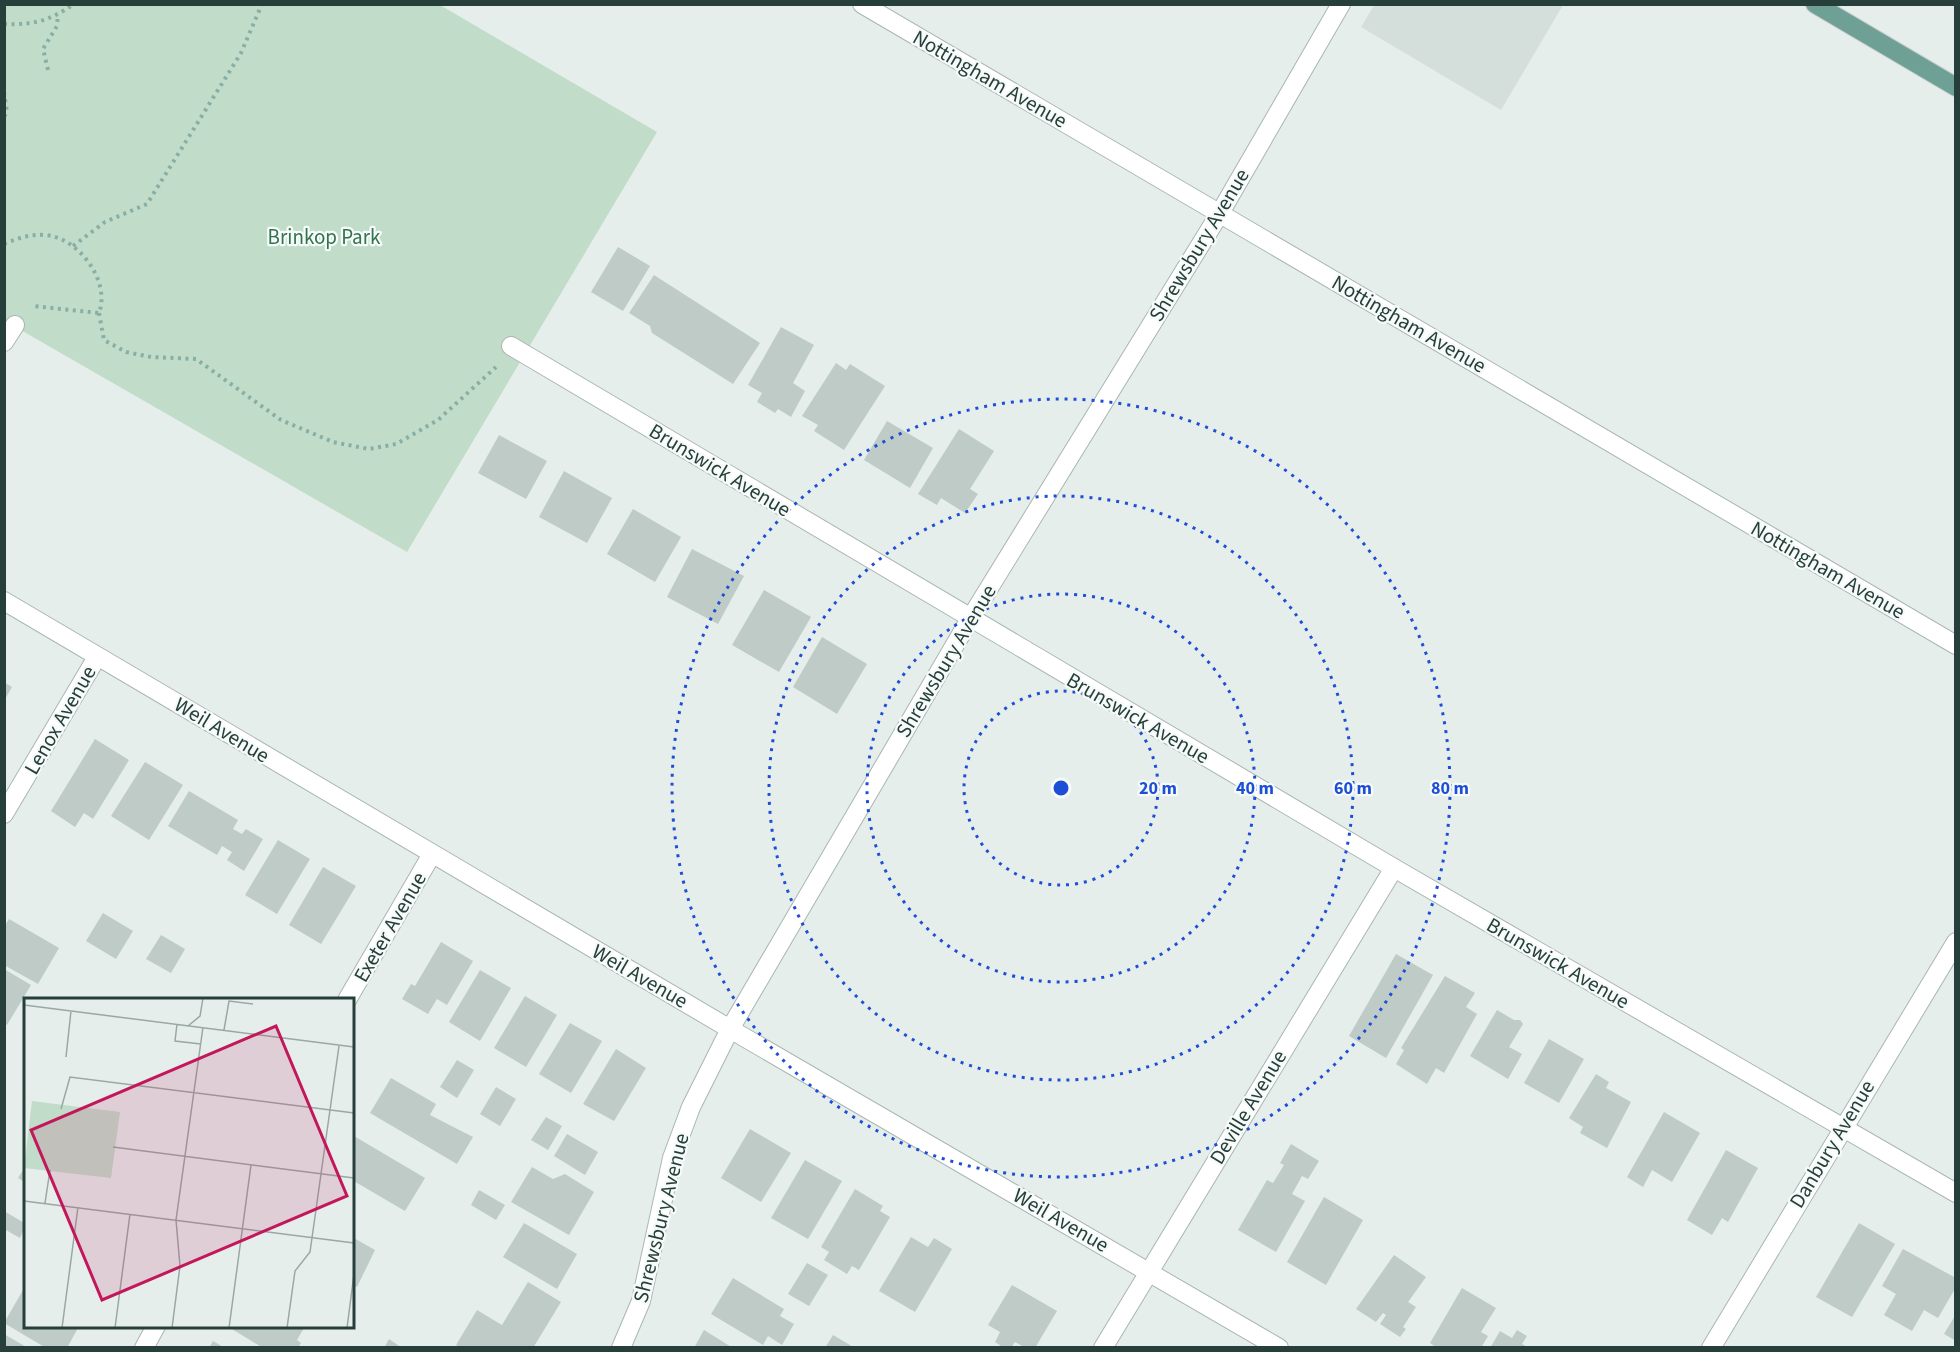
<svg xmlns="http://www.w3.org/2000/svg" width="1960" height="1352" viewBox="0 0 1960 1352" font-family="'Source Sans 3',sans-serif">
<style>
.built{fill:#d4deda}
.green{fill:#c1ddca}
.building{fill:#becbc7}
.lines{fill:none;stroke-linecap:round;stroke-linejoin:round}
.minor-casing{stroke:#a9b6b2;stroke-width:20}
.major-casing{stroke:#c2c9c8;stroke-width:20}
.path{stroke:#89afa5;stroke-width:4;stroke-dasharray:3 4.5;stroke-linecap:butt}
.minor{stroke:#fff;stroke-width:18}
.major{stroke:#6ea096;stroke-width:18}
.ring{fill:none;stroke:#1d4ed8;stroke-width:3;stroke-dasharray:3 6}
.labels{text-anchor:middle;stroke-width:4.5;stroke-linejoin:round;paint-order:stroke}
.street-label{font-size:21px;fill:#263f3a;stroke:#f6faf9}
.park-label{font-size:21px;fill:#327350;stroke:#f6faf9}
.inset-road{fill:none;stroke:#99a8a4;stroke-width:1.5}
.view{fill:#c2185b;fill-opacity:0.15;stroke:#c2185b;stroke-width:3}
.inset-edge{fill:none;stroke:#263f3a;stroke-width:3}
.centre{fill:#1d4ed8;stroke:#f6faf9;stroke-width:3}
.ring-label{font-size:18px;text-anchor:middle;font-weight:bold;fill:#1d4ed8;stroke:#f6faf9;stroke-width:4.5;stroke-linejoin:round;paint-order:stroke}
</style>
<rect width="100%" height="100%" fill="#e6eeeb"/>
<polygon class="built" points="1375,4 1563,4 1563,5 1501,110 1361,27"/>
<polygon class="green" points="5,5 440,5 657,132 407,552 5,321"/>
<g class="building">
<polygon points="618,247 650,266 623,311 591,292"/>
<polygon points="654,275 760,343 733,384 652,333 650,326 629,313"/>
<polygon points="781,327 814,345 793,383 805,391 791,417 778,409 775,413 757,402 762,393 748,385"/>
<polygon points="836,363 846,370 850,364 885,386 844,450 814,431 818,425 802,416"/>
<polygon points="887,421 933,448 910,488 864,460"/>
<polygon points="959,429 994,451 970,489 978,494 965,513 941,498 937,505 918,494"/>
<polygon points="499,435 547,461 526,499 478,473"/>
<polygon points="564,471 612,498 587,543 539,517"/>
<polygon points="633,509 681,537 655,582 607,554"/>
<polygon points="692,549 744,576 718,624 667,597"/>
<polygon points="764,590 811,617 779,672 732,645"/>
<polygon points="822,637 867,664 837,714 793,687"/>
<polygon points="4,682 12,687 4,701"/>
<polygon points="95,739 129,760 93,819 84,813 75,827 51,811"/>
<polygon points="145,762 183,785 149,840 111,816"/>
<polygon points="189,791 238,820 233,829 242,834 246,829 263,839 244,871 227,860 232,852 222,846 217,855 168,826"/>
<polygon points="278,840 310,859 277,914 245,895"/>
<polygon points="323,867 356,886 321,944 289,925"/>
<polygon points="103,913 133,931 116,959 86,941"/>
<polygon points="9,919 59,948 38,984 4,965 4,927"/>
<polygon points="161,935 185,949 171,973 146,959"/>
<polygon points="441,942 473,961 447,1005 437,999 428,1014 402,999 411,984 415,986"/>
<polygon points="1396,954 1433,975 1386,1058 1349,1036"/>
<polygon points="4,969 31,985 7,1025 4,1023"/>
<polygon points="480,970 511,988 480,1041 449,1022"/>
<polygon points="1445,976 1475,993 1466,1007 1477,1014 1444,1073 1436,1068 1427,1084 1396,1064 1404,1050 1401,1048"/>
<polygon points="525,996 557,1015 526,1067 494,1048"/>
<polygon points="1497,1010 1514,1020 1520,1020 1523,1024 1509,1047 1522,1054 1508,1079 1470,1056"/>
<polygon points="570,1023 602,1041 571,1093 539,1074"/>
<polygon points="1549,1039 1584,1059 1559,1103 1524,1083"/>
<polygon points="616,1049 646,1068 614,1121 583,1104"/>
<polygon points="457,1060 474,1070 457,1098 440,1087"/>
<polygon points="1596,1074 1609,1082 1606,1088 1631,1102 1607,1148 1580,1133 1583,1127 1569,1118"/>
<polygon points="391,1078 436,1104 430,1115 473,1137 457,1164 370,1113"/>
<polygon points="496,1087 516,1099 500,1126 480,1114"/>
<polygon points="1664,1112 1700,1133 1672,1182 1652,1170 1643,1187 1627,1177"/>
<polygon points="546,1117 562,1126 548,1150 531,1140"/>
<polygon points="750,1129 791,1153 761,1202 721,1178"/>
<polygon points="567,1134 598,1152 585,1175 554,1156"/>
<polygon points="354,1136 425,1178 405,1211 352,1180"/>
<polygon points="1291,1144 1319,1161 1308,1179 1302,1176 1292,1194 1305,1201 1276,1252 1238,1230 1267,1180 1273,1183 1284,1165 1280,1163"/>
<polygon points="1726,1150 1758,1168 1728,1222 1722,1218 1712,1235 1687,1220"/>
<polygon points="805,1160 842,1181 808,1239 771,1218"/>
<polygon points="26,1165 26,1183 18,1178"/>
<polygon points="532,1167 553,1179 565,1174 594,1192 569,1235 511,1202"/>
<polygon points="855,1189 883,1206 880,1211 890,1217 859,1270 852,1266 847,1274 824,1260 829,1252 821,1247"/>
<polygon points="479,1190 505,1205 496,1220 471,1205"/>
<polygon points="1324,1197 1363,1220 1326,1285 1287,1262"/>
<polygon points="4,1211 26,1224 20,1238 4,1229"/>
<polygon points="524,1223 577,1254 557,1289 503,1257"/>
<polygon points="1859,1223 1895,1244 1852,1317 1816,1297"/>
<polygon points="352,1237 375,1250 357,1287 352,1284"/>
<polygon points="911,1237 928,1247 934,1238 952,1249 915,1312 879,1291"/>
<polygon points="1903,1249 1956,1278 1956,1287 1938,1318 1924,1310 1912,1331 1884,1315 1896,1294 1882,1286"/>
<polygon points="1394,1255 1426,1277 1408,1302 1416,1307 1403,1327 1406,1329 1400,1337 1380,1324 1386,1315 1383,1313 1376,1322 1356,1309"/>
<polygon points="807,1263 828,1275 809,1306 788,1294"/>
<polygon points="733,1278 784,1309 780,1316 794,1324 782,1345 768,1336 763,1345 711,1314"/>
<polygon points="528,1282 561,1302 533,1348 461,1348 456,1345 477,1310 502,1325"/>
<polygon points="1012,1285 1057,1311 1035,1348 1026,1348 1015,1342 1011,1348 1004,1348 995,1342 1000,1332 988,1325"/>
<polygon points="1462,1288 1496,1308 1481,1332 1488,1336 1481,1348 1437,1348 1430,1343"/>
<polygon points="23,1290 26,1326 79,1326 67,1348 46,1348 4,1323"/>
<polygon points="1956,1314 1956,1341 1944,1334"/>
<polygon points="227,1326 305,1326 297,1340 301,1343 298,1348 263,1348"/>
<polygon points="704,1330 733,1348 694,1348"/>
<polygon points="1517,1330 1527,1336 1522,1344 1529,1348 1490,1348 1500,1331 1512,1338"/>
<polygon points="4,1334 28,1348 4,1348"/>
<polygon points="833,1335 855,1348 825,1348"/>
<polygon points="389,1339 402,1348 384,1348"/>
<polygon points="213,1341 225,1348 209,1348"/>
</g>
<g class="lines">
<defs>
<g id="minor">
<polyline points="862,4 1956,645"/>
<polyline points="4,342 15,325"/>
<polyline points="511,346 1394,868 1956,1193"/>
<polyline points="4,601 730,1029 1279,1348"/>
<polyline points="4,814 97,657"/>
<polyline points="347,1000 432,854"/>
<polyline points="144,1348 156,1326"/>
<polyline points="621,1348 641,1301 672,1158 691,1107 730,1029 970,619 1220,213 1341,4"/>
<polyline points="1103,1348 1394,868"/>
<polyline points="1711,1348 1956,942"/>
</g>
<polyline id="major" points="1815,4 1956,87"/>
</defs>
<use href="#minor" class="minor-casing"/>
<use href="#major" class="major-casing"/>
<g class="path">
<path d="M 4,24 C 34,25 49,21 74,4"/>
<polyline points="48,70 43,49 57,26 58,15"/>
<polyline points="4,92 7,112 4,117"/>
<path d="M 4,244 C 18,238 30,234 45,235 C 78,237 111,281 99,313 L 33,306"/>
<polyline points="73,246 105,222 147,204 241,53 262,4"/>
<polyline points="99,313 104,340 126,352 151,357 196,359 281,420 333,442 369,449 396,444 438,420 496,367"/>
</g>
<use href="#minor" class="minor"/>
<use href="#major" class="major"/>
</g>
<g class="ring">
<circle cx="1061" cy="788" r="97"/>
<circle cx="1061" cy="788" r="194"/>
<circle cx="1061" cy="788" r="292"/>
<circle cx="1061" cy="788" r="389"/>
</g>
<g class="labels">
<g class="street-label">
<text transform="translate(990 79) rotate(30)" y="7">Nottingham Avenue</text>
<text transform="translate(1199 245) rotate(-59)" y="7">Shrewsbury Avenue</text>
<text transform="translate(1409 324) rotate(30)" y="7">Nottingham Avenue</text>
<text transform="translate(720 470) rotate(31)" y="7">Brunswick Avenue</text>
<text transform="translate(1828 570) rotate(30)" y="7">Nottingham Avenue</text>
<text transform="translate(946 661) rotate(-59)" y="7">Shrewsbury Avenue</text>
<text transform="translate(1138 718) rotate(30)" y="7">Brunswick Avenue</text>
<text transform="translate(60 720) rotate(-60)" y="7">Lenox Avenue</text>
<text transform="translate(222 730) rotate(31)" y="7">Weil Avenue</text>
<text transform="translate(390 927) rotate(-60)" y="7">Exeter Avenue</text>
<text transform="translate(1558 963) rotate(30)" y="7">Brunswick Avenue</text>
<text transform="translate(640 976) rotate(30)" y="7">Weil Avenue</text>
<text transform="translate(1248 1107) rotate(-59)" y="7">Deville Avenue</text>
<text transform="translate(1832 1144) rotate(-59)" y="7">Danbury Avenue</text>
<text transform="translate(661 1218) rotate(-76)" y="7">Shrewsbury Avenue</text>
<text transform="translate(1061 1220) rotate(30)" y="7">Weil Avenue</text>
</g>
<g class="park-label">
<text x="324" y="244">Brinkop Park</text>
</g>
</g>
<g transform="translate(24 998)">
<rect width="330" height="330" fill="#e6eeeb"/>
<path d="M 8,103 L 96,114 L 87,180 L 0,170 Z" fill="#c1ddca"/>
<path class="inset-road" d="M 0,7 L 330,49M 153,26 L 151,43 L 177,46M 164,28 L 176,18 L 179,0M 200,32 L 205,3 L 229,6M 42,59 L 47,13M 37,111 L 46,79 L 330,115M 89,149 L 330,180M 0,203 L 330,245M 21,205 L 26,172M 38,330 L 54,209M 91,330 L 106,216M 148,330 L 156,268 L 152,222 L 179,29M 205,330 L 227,167M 263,330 L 271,273 L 286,254 L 315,48M 323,330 L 330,276"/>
<path class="view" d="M 252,28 L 323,198 L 78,302 L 7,132 Z"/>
<rect width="330" height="330" class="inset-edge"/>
</g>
<circle cx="1061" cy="788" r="9" class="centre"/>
<g class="ring-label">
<text x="1158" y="794">20 m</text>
<text x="1255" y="794">40 m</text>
<text x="1353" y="794">60 m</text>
<text x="1450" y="794">80 m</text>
</g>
<rect width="1960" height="1352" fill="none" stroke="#263f3a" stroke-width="12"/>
</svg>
